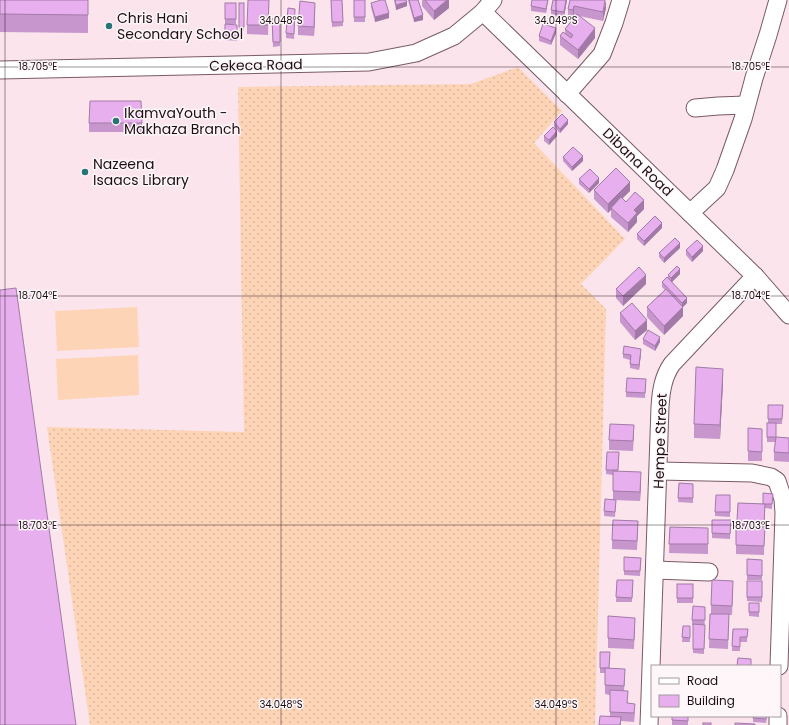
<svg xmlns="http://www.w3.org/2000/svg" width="789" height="725" viewBox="0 0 789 725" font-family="Poppins,sans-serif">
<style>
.grass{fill:url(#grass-dots)}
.pitch{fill:#fed4b7}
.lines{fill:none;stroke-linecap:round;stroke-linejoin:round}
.minor-casing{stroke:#7a5a66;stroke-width:19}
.minor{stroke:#fff;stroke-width:17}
.wall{fill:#c796cd}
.shaded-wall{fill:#a27aa7}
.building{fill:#e7afee;stroke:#a27aa7}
.ticks{fill:none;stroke:#1c0f14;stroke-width:1;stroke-opacity:0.45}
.poi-dot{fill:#287376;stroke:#fef6f9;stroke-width:1.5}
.labels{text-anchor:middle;stroke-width:3;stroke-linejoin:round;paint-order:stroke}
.poi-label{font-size:14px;fill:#1c0f14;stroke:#fef6f9;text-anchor:start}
.street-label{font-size:14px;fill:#1c0f14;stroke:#fef6f9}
.ticks-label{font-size:10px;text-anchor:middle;fill:#1c0f14;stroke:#fef6f9;stroke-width:3;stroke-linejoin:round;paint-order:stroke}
</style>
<defs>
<pattern id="grass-dots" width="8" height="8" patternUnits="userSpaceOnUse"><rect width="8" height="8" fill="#fed4b7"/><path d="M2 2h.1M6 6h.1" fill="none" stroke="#d9b59c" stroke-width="1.8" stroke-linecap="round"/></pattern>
</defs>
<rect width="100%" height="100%" fill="#fbe4ec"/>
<polygon class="grass" points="518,67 562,111 534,143 625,239 581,284 606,309 595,725 90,725 47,427 244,432 238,87 471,84"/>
<g class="pitch">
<polygon points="137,307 139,347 57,351 55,311"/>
<polygon points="138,355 139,395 58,400 56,359"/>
</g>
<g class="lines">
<defs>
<g id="minor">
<polyline points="483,12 755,276 789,315"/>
<polyline points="0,70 369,62 416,53 454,36 483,12 493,0"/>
<polyline points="567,94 602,54 614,23 621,0"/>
<polyline points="695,108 718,106 746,105"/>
<polyline points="690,213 717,188 725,170 743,119 754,78 768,35 778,0"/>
<polyline points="659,471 752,473 771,477 777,481 783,499 784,513 779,666"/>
<polyline points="655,570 709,572"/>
<path d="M 649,725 L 660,407 C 661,391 663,377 672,364 L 755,276"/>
<polyline points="778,725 778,716"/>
</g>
</defs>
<use href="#minor" class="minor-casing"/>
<use href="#minor" class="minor"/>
</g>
<g class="wall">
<polygon points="0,0 88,0 88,33 0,32"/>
<polygon points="269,0 268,35 247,34 247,25"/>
<polygon points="331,0 342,0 343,26 332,27"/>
<rect x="354" y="0" width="11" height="22"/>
<polygon points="394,0 406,0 407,6 396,10"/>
<polygon points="408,0 418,0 423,20 414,22"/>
<polygon points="422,0 449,0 449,8 434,20 422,6"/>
<polygon points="548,0 546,13 531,11 531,6"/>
<polygon points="567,0 564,17 551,14 551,10"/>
<polygon points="570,0 606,8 603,21 579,16 595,38 578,59 560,45 560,36 565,34 565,29 573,19 568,18 568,9"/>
<rect x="225" y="3" width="11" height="21"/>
<rect x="239" y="3" width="5" height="28"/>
<polygon points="371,3 389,18 375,22 371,7"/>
<polygon points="315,12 314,36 298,35 298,26"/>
<polygon points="295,13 294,39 286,38 286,33"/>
<polygon points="280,18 280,46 273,47 272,19"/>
<polygon points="225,24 237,25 237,41 225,40"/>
<polygon points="556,33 551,45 539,41 539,36"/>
<polygon points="554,122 568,124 560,133 554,127"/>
<rect x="89" y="123" width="53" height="9"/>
<polygon points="544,136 557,136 549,145 544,141"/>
<polygon points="563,157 583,161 572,171 563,161"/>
<polygon points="579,179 599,183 589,193 579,184"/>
<polygon points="594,190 630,191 622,198 626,202 644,209 637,216 637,222 628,232 611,217 611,209 608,213 594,199"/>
<polygon points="662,228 644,246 637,239 637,234"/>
<polygon points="680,248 664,263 659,257 659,253"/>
<polygon points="686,250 703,251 692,262 686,255"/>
<polygon points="680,274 672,282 687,303 683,307 683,316 664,335 647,317 647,307 665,290 662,287 662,282 668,278 668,275"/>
<polygon points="646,284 623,306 616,298 616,289"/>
<polygon points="620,313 647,330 635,340 620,322"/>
<polygon points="643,339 660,342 655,351 643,344"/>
<polygon points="641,353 639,370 630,368 630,360 623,358 623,354"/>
<polygon points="723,382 720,439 694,438 694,424"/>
<polygon points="646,383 645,398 626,397 626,392"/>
<polygon points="768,405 783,405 782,424 776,424 776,437 789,438 789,462 774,461 774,452 776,442 767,442 767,423 768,423"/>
<polygon points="748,428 762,429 762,461 748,461"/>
<polygon points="634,434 633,451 609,450 609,440"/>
<polygon points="607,452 619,452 618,471 641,482 640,501 613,500 613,475 606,474"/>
<polygon points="679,483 693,484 693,503 678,502"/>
<polygon points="773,494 772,509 765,508 764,555 736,554 736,526 737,526 738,503 763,504"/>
<polygon points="730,495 730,517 715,516 715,512"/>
<polygon points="616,500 615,517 604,516 604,511"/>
<polygon points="712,520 731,520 730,539 712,538"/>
<polygon points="670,527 708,528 708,554 669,553"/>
<polygon points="638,531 637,550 612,549 612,540"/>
<polygon points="624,557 641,558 640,576 624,575"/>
<polygon points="747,559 762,560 762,580 747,580"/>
<polygon points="617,580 633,580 632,602 616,602"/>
<polygon points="747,581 762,581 762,602 747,601"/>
<rect x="677" y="584" width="16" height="19"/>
<polygon points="733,590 732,615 729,615 728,649 709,648 710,614 711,614 711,605"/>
<polygon points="749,603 759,603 759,617 749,616"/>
<polygon points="705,607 704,654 693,653 693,625 692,625 692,620"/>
<polygon points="683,626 690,626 690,642 682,642"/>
<polygon points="635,627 634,649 608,648 608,638"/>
<polygon points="733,629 748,629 747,642 740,642 740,651 732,651"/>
<polygon points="600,652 609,668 625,678 624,691 628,703 635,713 634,722 621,721 621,725 610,717 610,695 605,694 605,673 600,673"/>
<rect x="672" y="716" width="16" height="9"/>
<polygon points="753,716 767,716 766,723 753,722"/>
</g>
<g class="shaded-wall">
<polygon points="447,0 449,0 449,8 434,20 434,11"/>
<polygon points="548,0 546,13 546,9"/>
<polygon points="566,0 567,0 564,17 564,12"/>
<polygon points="606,0 606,8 603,21 603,12"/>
<polygon points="407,2 407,6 396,10 396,5"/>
<polygon points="315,3 315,12 314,36 314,27"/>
<polygon points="574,6 574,15 573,19 573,10"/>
<polygon points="389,13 389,18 375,22 375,17"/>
<polygon points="423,15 423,20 414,22 414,18"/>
<polygon points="556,28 556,33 551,45 551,41"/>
<polygon points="595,28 595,38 578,59 578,50"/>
<polygon points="568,120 568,124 560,133 560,129"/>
<polygon points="557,131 557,136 549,145 549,140"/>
<polygon points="583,156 583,161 572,171 572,167"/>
<polygon points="599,178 599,183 589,193 589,189"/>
<polygon points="630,182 630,191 608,213 608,204"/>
<polygon points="644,200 644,209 637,216 637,222 628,232 628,223 634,210"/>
<polygon points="662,223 662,228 644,246 644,241"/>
<polygon points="680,243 680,248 664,263 664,258"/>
<polygon points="703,246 703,251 692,262 692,257"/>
<polygon points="680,269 680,274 671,283 671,278"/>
<polygon points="646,275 646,284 623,306 623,296"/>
<polygon points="687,298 687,303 683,307 683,316 664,335 664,326 682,308 682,303"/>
<polygon points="647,320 647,330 635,340 635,331"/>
<polygon points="660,337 660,342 655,351 655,346"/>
<polygon points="641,349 641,353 639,370 639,365"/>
<polygon points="723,369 723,382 720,439 720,425"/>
<polygon points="641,472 641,482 640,501 640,492"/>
</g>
<g class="building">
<polygon points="0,0 88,0 88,15 0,14"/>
<polygon points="248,0 269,0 268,25 247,25"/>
<polygon points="331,0 342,0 343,22 332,22"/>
<rect x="354" y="0" width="11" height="17"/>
<polygon points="381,0 385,0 389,13 375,17 371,3"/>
<polygon points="395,0 406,0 407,2 396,5"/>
<polygon points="409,0 418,0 423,15 414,18"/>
<polygon points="425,0 447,0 434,11"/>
<polygon points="532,0 548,0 546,9 531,6"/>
<polygon points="553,0 566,0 564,12 551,10"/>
<polygon points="570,0 605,0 603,12 574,6 573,10 568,9"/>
<polygon points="300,1 315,3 314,27 298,26"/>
<rect x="225" y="3" width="11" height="16"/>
<rect x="239" y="3" width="5" height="24"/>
<polygon points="288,8 295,9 294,34 286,33"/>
<polygon points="577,14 595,28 578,50 560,36 563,32 571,38 573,35 565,29"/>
<polygon points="280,18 280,42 273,42 272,19"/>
<polygon points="225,24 237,25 237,36 225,35"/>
<polygon points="543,24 556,28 551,41 539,36"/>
<polygon points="90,101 141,101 142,123 89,123"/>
<polygon points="562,114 568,120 560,129 554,122"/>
<polygon points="553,127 557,131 549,140 544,136"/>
<polygon points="573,147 583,156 572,167 563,157"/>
<polygon points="616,168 630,182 608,204 594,190"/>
<polygon points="590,169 599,178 589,189 579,179"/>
<polygon points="635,192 644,200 634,210 637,213 628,223 611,208 621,197 626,202"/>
<polygon points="655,216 662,223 644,241 637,234"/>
<polygon points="675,238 680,243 664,258 659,253"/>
<polygon points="697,240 703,246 692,257 686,250"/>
<polygon points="677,266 680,269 671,278 668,275"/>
<polygon points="639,267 646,275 623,296 616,289"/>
<polygon points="667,277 687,298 682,303 662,282"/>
<polygon points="16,288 76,725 0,725 0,290"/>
<polygon points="666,289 683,307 664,326 647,307"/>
<polygon points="632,303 647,320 635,331 620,313"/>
<polygon points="648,330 660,337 655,346 643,339"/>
<polygon points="624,346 641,349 639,365 630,364 631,355 623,354"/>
<polygon points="696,367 723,369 720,425 694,424"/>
<polygon points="627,378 646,379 645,393 626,392"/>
<polygon points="768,405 783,405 782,419 768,419"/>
<rect x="767" y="423" width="9" height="14"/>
<polygon points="610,424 634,425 633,441 609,440"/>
<polygon points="748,428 762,429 762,452 748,451"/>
<polygon points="776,437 789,438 789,453 774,452"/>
<polygon points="607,452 619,452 618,470 606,470"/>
<polygon points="613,471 641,472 640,492 613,491"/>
<polygon points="679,483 693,484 693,498 678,498"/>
<polygon points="763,493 773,494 772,504 763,504"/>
<polygon points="716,495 730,495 730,512 715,512"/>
<polygon points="605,499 616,500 615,512 604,511"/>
<polygon points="738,503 765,504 764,522 737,521"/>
<polygon points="613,520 638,521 637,541 612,540"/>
<polygon points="712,520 731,520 730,534 712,533"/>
<polygon points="736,526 765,527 764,546 736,545"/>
<polygon points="670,527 708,528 708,544 669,544"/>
<polygon points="624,557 641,558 640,571 624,571"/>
<polygon points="747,559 762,560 762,576 747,575"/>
<polygon points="617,580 633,580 632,598 616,597"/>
<polygon points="712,580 733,581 732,606 711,605"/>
<rect x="747" y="581" width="15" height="16"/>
<rect x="677" y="584" width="16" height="14"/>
<rect x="749" y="603" width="10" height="9"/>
<polygon points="693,606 705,607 705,620 692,620"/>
<polygon points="710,614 729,614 728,640 709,639"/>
<polygon points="608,616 635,618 634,640 608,638"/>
<polygon points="693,624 705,625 704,649 693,649"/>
<polygon points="683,626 690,626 690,638 682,637"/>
<polygon points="733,629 748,629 747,637 740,637 740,647 732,646"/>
<polygon points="600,652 610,652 609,668 600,668"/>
<polygon points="738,658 751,659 751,666 737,666"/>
<polygon points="605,668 625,669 624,686 605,685"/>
<polygon points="610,690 628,691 627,703 635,704 634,713 610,712"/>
<polygon points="600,716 621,717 620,725 599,725"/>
<polygon points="672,716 688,716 688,721 672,720"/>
<polygon points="753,716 767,716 766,719 753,718"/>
<rect x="703" y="723" width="8" height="2"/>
<polygon points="735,723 755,724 755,725 735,725"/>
</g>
<path class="ticks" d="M 5,0 L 5,725M 281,0 L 281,725M 556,0 L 556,725M 0,67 L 789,67M 0,296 L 789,296M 0,525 L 789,525"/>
<g class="poi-dot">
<circle cx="109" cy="26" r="4"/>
<circle cx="116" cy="121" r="4"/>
<circle cx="85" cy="172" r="4"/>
</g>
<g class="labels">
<g class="poi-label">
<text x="117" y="23">Chris Hani<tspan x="117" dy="16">Secondary School</tspan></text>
<text x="124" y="118">IkamvaYouth -<tspan x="124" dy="16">Makhaza Branch</tspan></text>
<text x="93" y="169">Nazeena<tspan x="93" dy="16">Isaacs Library</tspan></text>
</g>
<g class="street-label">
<text transform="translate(256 65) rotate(-1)" y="5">Cekeca Road</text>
<text transform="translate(638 162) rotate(44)" y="5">Dibana Road</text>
<text transform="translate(660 441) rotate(-88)" y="5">Hempe Street</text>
</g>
</g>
<g class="ticks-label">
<text x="281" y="24">34.048°S</text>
<text x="556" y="24">34.049°S</text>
<text x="751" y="70">18.705°E</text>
<text x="38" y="70">18.705°E</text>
<text x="751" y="299">18.704°E</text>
<text x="38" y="299">18.704°E</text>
<text x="751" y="529">18.703°E</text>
<text x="38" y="529">18.703°E</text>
<text x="281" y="708">34.048°S</text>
<text x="556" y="708">34.049°S</text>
</g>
<rect x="651" y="665" width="130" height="52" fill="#fef6f9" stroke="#a49a9d"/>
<rect x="659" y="678" width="20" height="6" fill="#ffffff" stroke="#a49a9d"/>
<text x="687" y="685" font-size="12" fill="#1c0f14">Road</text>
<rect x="659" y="695" width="20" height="12" fill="#e7afee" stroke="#a49a9d"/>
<text x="687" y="705" font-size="12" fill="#1c0f14">Building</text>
</svg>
